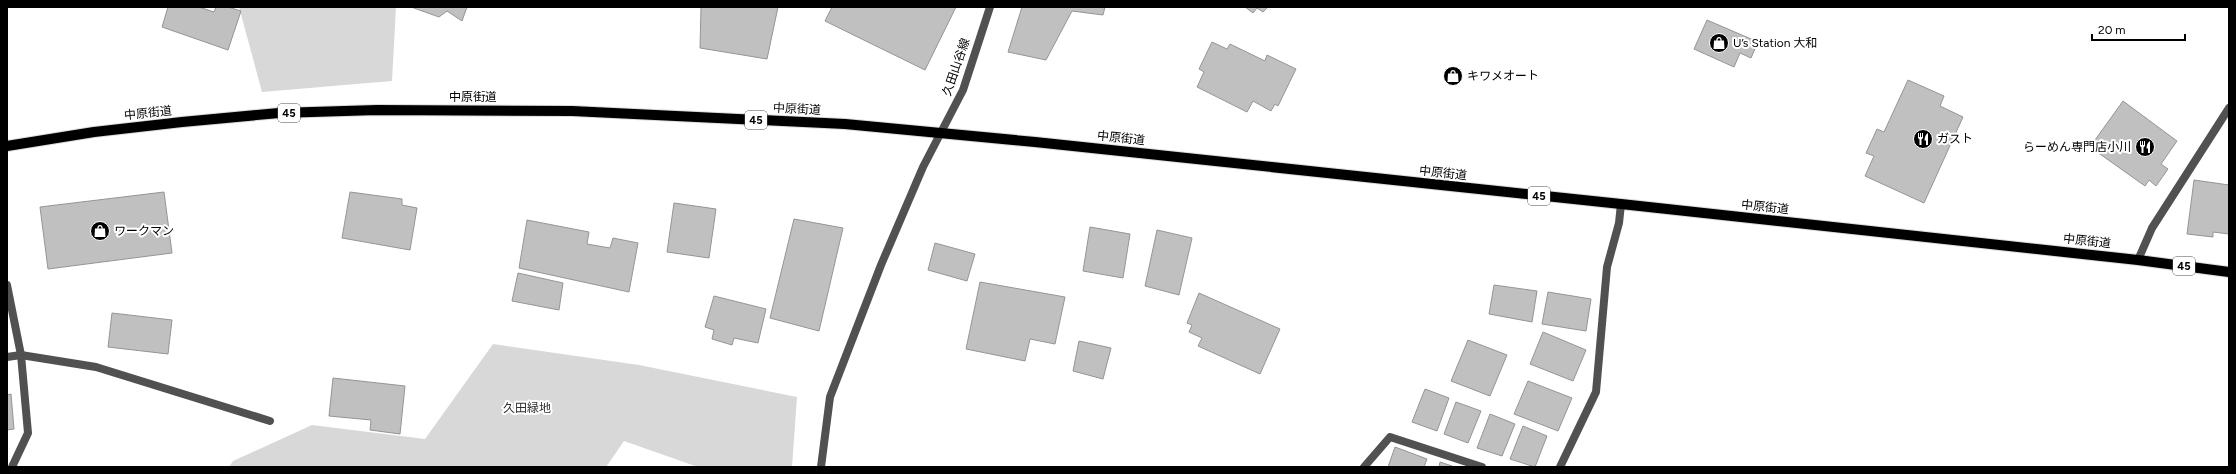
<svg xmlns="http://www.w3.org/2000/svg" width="2236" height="474" viewBox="0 0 2236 474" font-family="Figtree,'Noto Sans JP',sans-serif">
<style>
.green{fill:#d8d8d8}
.building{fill:#c0c0c0;stroke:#959595}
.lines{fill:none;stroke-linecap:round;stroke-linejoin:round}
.primary-casing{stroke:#dbdbdb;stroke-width:12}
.street{stroke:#515151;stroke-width:8}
.primary{stroke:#000;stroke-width:10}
.labels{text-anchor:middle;stroke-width:4;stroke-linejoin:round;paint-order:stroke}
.shield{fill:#fff;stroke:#4c4c4c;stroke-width:1}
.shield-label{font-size:11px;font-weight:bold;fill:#000}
.poi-label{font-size:12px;fill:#000;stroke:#fff;text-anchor:start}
.street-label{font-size:12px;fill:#000;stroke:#fff}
.park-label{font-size:12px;fill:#2f2f2f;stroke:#fff}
</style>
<rect width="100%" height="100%" fill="#fff"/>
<g class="green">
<polygon points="239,7 396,7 392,81 262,92"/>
<polygon points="493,344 639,365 797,397 792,467 698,467 624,441 606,467 229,467 233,461 312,425 425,439"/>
</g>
<g class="building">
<polygon points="168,7 199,7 214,12 216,7 228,7 241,11 228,50 162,27"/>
<polygon points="411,7 467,7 462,21 447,11 439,17"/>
<polygon points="701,7 778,7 767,59 700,48"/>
<polygon points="832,7 956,7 925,70 825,21"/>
<polygon points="1022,7 1105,7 1103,15 1072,11 1046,60 1008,52"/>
<polygon points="1245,7 1268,7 1263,12 1257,8 1253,13"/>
<polygon points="1707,20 1758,42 1751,58 1740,53 1734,67 1694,49"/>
<polygon points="1212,42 1227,49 1230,44 1265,61 1267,55 1296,69 1278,106 1275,104 1271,111 1253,101 1247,112 1197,87 1204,72 1199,69"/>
<polygon points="1908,80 1944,96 1940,106 1963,117 1924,203 1865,176 1874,156 1866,153 1877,129 1884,132"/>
<polygon points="2123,101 2177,141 2161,164 2168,169 2156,186 2149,180 2145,186 2090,147"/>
<polygon points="2194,180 2229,185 2229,234 2213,232 2213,237 2187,234"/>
<polygon points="164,192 172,253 48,269 40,207"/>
<polygon points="350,192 402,199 402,205 417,208 410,250 342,238"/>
<polygon points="674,203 716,209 709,258 667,252"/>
<polygon points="794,219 843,228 819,331 770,318"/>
<polygon points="527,220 589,232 587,244 610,248 613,238 638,243 629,292 519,268"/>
<polygon points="1090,227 1130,234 1123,278 1083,271"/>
<polygon points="1157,230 1192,238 1179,295 1145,286"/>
<polygon points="935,243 975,254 967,281 928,270"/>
<polygon points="518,273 563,283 559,310 512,301"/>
<polygon points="980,282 1065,297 1055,344 1030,339 1025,361 966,349"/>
<polygon points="1494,285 1537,291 1532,322 1489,314"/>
<polygon points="1548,292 1591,299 1586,331 1542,324"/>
<polygon points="1199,293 1280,329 1260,374 1198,346 1202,338 1189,332 1192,325 1187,323"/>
<polygon points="714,296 766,309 758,343 734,338 732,345 712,339 714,330 705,327"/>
<polygon points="112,313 172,320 168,354 108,347"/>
<polygon points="1543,332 1586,350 1573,381 1530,364"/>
<polygon points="1468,340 1507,355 1490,396 1451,381"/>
<polygon points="1079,341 1111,348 1103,379 1073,371"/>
<polygon points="333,378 405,386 400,434 370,430 371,420 329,416"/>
<polygon points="1528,381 1572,398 1558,431 1514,414"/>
<polygon points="1425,389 1449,398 1437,431 1412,422"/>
<polygon points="11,394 14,429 7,430 7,395"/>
<polygon points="1456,402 1481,411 1468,443 1444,434"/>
<polygon points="1490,414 1515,424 1502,456 1477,448"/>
<polygon points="1523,426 1547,436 1535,467 1510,459"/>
<polygon points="1395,447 1427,459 1424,467 1388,467"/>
<polygon points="1440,462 1455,467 1439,467"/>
</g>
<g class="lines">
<defs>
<polyline id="primary" points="7,146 94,132 182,122 279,113 377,110 572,111 845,124 1035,142 1621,204 2138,260 2229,272"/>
</defs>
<use href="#primary" class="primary-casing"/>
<g class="street">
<polyline points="2138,260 2152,228 2229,108"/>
<polyline points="7,285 21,355 28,433 12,467"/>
<polyline points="7,357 21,355 96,367 270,421"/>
<polyline points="821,467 830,397 881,265 923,167 963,90 990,7"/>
<polyline points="1364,467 1390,437 1482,467"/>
<polyline points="1560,467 1596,392 1607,267 1619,223 1621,204"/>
</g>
<use href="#primary" class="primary"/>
</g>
<defs>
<symbol id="shop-disc" viewBox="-11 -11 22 22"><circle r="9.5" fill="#000" stroke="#fff"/><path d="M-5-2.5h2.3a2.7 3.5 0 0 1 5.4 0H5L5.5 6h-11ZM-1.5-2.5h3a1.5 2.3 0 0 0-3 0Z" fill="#fff"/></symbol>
<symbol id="restaurant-disc" viewBox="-11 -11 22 22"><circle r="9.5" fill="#000" stroke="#fff"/><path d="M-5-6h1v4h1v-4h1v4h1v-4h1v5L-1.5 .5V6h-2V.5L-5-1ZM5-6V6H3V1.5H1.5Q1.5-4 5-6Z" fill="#fff"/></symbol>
</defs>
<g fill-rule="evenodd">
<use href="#shop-disc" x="1708" y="32" width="22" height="22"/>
<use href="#shop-disc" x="1442" y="65" width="22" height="22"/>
<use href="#restaurant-disc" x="1912" y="128" width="22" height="22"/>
<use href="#restaurant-disc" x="2134" y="136" width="22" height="22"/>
<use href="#shop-disc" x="89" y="220" width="22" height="22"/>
</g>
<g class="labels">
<g class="shield">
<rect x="278" y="104" width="22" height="18" rx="3"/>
<rect x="745" y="111" width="22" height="18" rx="3"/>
<rect x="1528" y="187" width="22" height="18" rx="3"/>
<rect x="2173" y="257" width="22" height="18" rx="3"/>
</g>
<g class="shield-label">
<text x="289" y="117">45</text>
<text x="756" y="124">45</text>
<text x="1539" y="200">45</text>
<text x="2184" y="270">45</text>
</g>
<g class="poi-label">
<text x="1733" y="47">U’s Station 大和</text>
<text x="1467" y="80">キワメオート</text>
<text x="1937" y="143">ガスト</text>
<text x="2131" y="151" text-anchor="end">らーめん専門店小川</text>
<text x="114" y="235">ワークマン</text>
</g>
<g class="street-label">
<text transform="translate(956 67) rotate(-71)" y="4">久田山谷線</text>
<text x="473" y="101">中原街道</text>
<text transform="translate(797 109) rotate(3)" y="4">中原街道</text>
<text transform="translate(148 113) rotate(-6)" y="4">中原街道</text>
<text transform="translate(1121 138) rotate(6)" y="4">中原街道</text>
<text transform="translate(1443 173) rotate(6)" y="4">中原街道</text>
<text transform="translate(1765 207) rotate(6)" y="4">中原街道</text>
<text transform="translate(2087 241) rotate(6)" y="4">中原街道</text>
</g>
<g class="park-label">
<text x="527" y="412">久田緑地</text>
</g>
</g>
<rect width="2236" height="474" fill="none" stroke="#000000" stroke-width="16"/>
<path d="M2092 34v6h93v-6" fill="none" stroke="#000000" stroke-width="2"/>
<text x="2098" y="34" font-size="12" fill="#000000" stroke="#ffffff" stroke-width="3" paint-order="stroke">20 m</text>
</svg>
